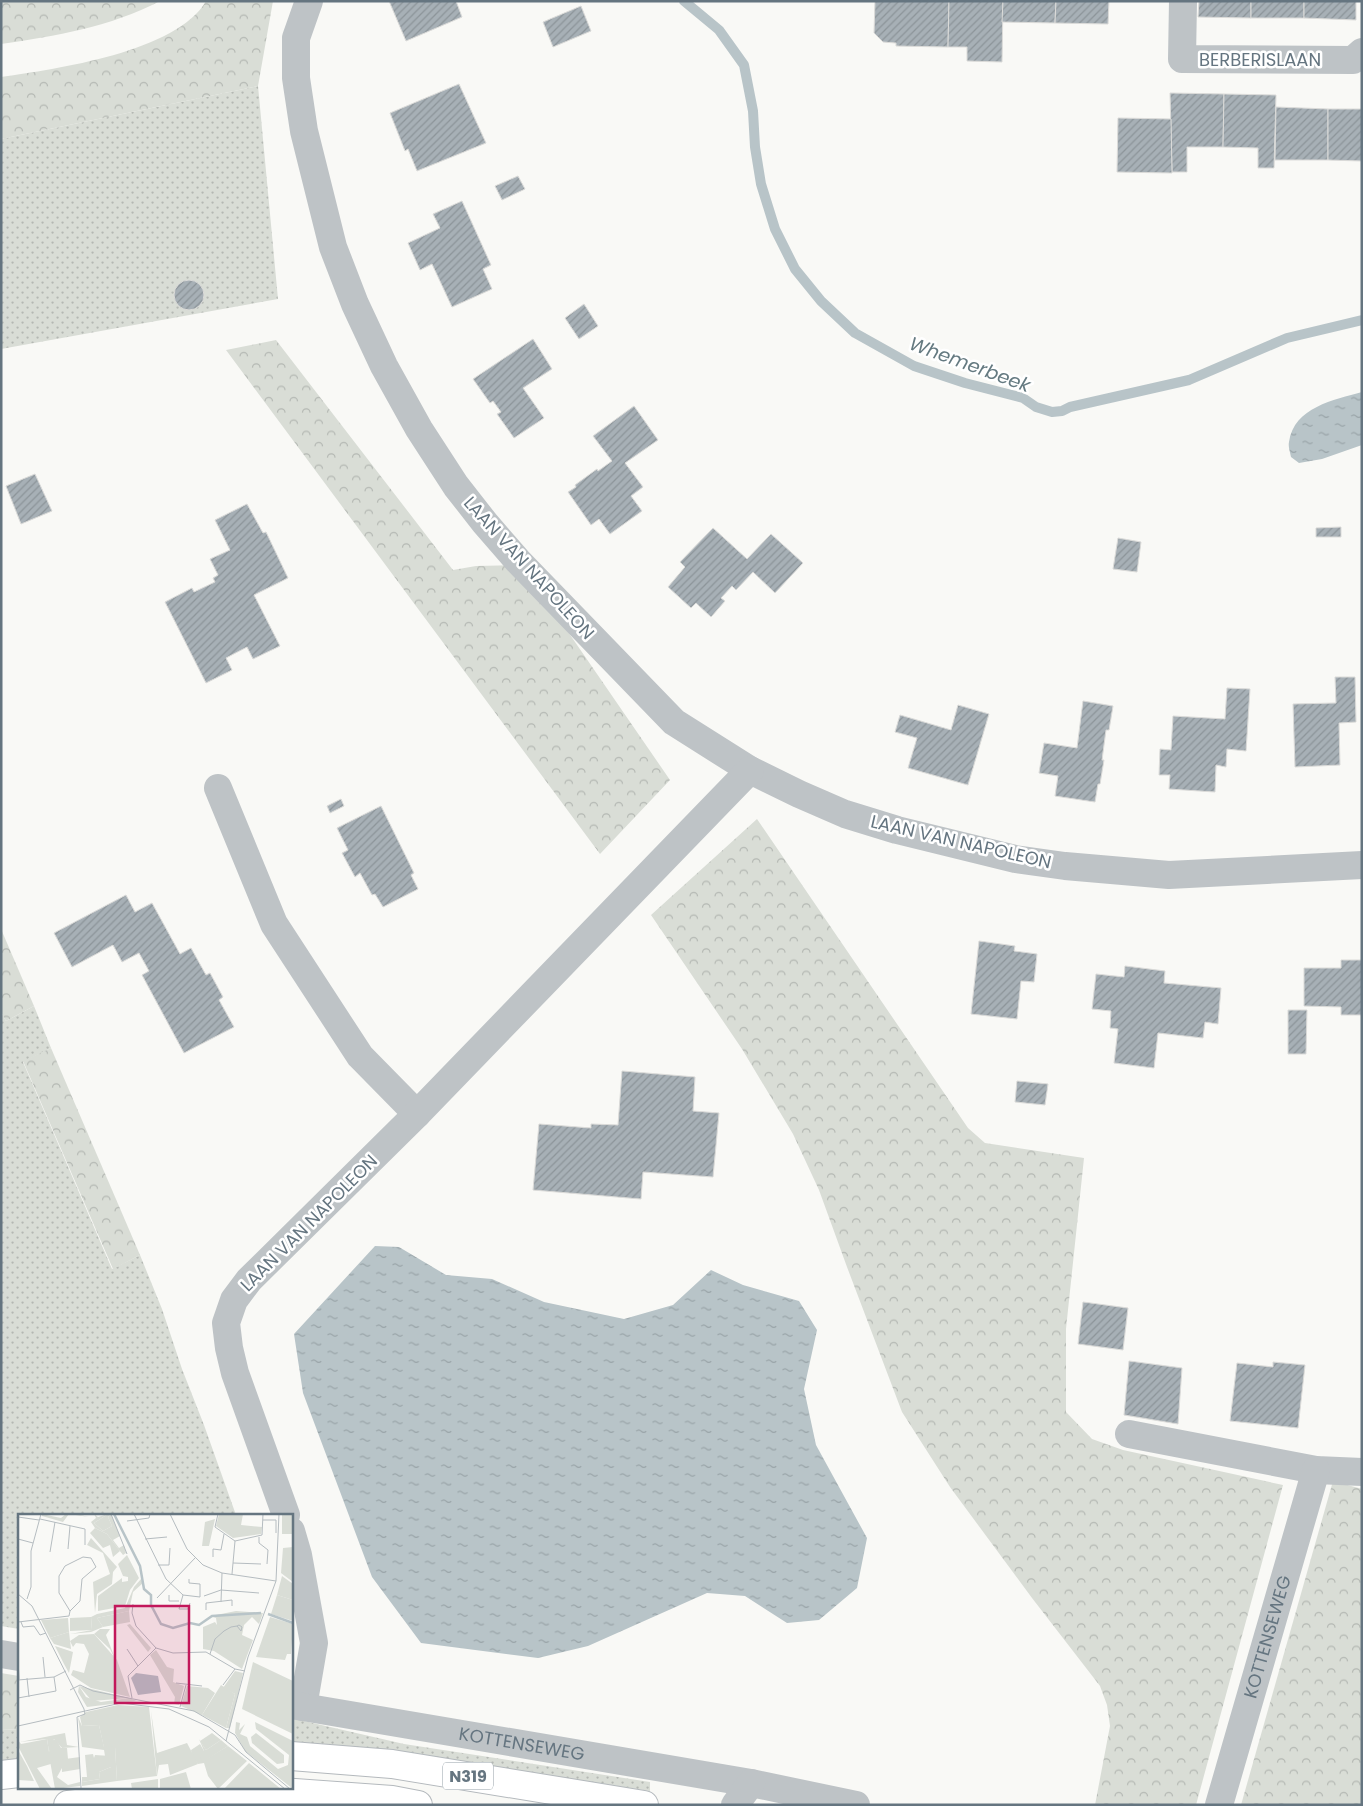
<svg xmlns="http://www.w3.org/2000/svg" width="1363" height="1806" viewBox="0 0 1363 1806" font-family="Poppins,sans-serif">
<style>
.grass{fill:url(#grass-dots)}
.forest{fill:url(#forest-crowns)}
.water{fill:url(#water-ripples)}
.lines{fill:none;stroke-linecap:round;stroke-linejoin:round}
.stream{stroke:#b8c4c8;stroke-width:10}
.building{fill:url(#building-hatch);stroke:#dbdbd9}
.primary-casing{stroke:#b4b9bd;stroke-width:30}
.street{stroke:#bec3c6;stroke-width:28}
.primary{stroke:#fff;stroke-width:28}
.labels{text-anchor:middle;stroke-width:5;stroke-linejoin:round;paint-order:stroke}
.shield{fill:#fff;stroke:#939ea6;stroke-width:1}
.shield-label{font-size:16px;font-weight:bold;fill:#657580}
.street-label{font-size:18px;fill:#657580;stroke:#fff}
.water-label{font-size:19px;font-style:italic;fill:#657a81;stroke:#fff}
.inset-river{fill:none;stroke:#b8c4c8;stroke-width:2.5}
.inset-road{fill:none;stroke:#b5bcc0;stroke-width:1}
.view{fill:#c2185b;fill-opacity:0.15;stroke:#c2185b;stroke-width:2.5}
.inset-edge{fill:none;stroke:#657580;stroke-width:2.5}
</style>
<defs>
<pattern id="grass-dots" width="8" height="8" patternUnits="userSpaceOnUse" patternTransform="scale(1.25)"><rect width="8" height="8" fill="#d9ddd6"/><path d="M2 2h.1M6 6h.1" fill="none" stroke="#b4b8b3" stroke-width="1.8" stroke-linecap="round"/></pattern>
<pattern id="forest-crowns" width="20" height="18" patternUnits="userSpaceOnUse" patternTransform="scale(1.25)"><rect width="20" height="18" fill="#d9ddd6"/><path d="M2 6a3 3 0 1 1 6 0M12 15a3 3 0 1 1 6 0" fill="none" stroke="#b4b8b3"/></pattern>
<pattern id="water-ripples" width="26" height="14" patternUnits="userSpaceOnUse" patternTransform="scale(1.25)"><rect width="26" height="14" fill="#b8c4c8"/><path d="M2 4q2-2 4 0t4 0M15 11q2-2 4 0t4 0" fill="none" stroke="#99a4a8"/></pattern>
<pattern id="building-hatch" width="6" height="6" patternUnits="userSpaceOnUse" patternTransform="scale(1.25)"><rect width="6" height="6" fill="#a7b0b6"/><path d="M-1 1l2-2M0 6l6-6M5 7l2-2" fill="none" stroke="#8c9499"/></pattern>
</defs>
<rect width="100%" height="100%" fill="#f9f9f6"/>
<g class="grass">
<polygon points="258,86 278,299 1,349 1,139"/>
<polygon points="34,1006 51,1048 23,1062 112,1269 140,1255 162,1309 182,1369 204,1425 236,1515 19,1515 19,1629 1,1626 1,1012 6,1021"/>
<polygon points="291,1718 404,1744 650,1782 650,1791 402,1753 291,1745"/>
<polygon points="19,1729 19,1760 1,1763 1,1730"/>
</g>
<g class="forest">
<path d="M 1,1 L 160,1 C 110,27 56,36 1,44 Z"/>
<path d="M 206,1 L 273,1 L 258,86 L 1,139 L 1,77 C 56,69 177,52 206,1 Z"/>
<polygon points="276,340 453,570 476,566 522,565 670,780 600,854 226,350"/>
<polygon points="757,819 968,1128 985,1143 1084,1158 1066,1329 1066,1412 1092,1439 1123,1450 1283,1485 1196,1805 1095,1805 1110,1726 1107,1705 1100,1686 1032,1598 950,1487 902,1412 847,1267 819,1190 793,1134 742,1049 651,915"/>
<polygon points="1,929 34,1006 6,1021 1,1012"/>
<polygon points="51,1048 140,1255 113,1269 23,1061"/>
<polygon points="1333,1481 1362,1489 1362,1805 1241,1805"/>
<polygon points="1,1673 19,1676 19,1729 1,1730"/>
</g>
<g class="water">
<path d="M 1362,392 L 1362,445 L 1322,459 L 1299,463 L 1291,457 C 1290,452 1288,446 1289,442 C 1294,407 1334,400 1362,392 Z"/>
<polygon points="375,1246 399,1247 446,1275 492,1279 544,1302 624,1319 673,1305 711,1270 743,1285 799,1301 817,1330 804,1389 816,1445 867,1538 857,1588 819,1620 787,1623 745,1596 707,1593 588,1646 538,1658 421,1643 372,1577 303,1393 294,1334"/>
</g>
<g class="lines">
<polyline class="stream" points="684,1 719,30 744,65 753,111 755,147 761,184 775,229 795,269 821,301 855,333 914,366 965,383 1023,398 1036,407 1052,412 1062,411 1070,407 1189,380 1287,338 1362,320"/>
</g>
<g class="building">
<polygon points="389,1 456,1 462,17 406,41"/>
<polygon points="875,1 949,1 948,47 896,46 896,43 883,42 874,33"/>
<polygon points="949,1 1003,1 1002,62 967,61 967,47 948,47"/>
<polygon points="1003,1 1056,1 1055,23 1002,22"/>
<polygon points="1056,1 1109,1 1108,24 1055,23"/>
<polygon points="1199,1 1251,1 1251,18 1198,17"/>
<rect x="1251" y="1" width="53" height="17"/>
<polygon points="1304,1 1356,1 1356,20 1304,18"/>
<polygon points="581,6 591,31 553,47 543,22"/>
<polygon points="459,84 486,143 417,171 408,149 405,151 390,113"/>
<polygon points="1170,93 1224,94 1223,147 1187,147 1187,172 1172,172"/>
<polygon points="1224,94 1276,95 1274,168 1258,168 1258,148 1223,147"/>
<polygon points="1276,107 1328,109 1328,160 1275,160"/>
<polygon points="1328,109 1362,109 1362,161 1328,160"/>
<polygon points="1118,118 1171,119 1172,173 1117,172"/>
<polygon points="518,176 525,189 502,200 495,186"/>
<polygon points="462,201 491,265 483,269 492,289 452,307 432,264 420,270 408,243 440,228 433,214"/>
<circle cx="189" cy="295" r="15"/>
<polygon points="584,304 598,326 579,339 565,318"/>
<polygon points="533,339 552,369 523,388 544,418 514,438 497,414 501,412 493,401 490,403 473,379"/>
<polygon points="634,406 658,440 625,463 643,487 631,496 642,511 610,534 599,519 591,525 568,492 576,487 575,485 597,469 598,471 612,461 593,436"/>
<polygon points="35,474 52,511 21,524 6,486"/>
<polygon points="247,504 263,533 266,532 288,578 254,595 280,646 253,659 247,647 226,658 232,670 206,683 165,602 192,588 194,592 215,582 213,578 218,575 210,559 230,550 215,520"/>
<polygon points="1341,527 1341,537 1316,537 1316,528"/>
<polygon points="713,528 747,559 771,534 803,563 775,593 753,572 736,590 732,586 721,598 725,601 711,617 696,603 691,608 668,587 685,567 680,562"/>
<polygon points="1118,538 1141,542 1137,572 1113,569"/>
<polygon points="1335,677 1355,677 1356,722 1339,723 1340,765 1295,767 1293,704 1336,703"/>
<polygon points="1227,688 1250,689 1246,751 1227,749 1226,767 1216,765 1215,792 1169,789 1170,775 1159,775 1160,749 1171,750 1173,716 1225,719"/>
<polygon points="1083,701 1113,706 1109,730 1106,730 1102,760 1104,760 1100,784 1098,784 1095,802 1055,796 1058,776 1039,773 1044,743 1077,748"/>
<polygon points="958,705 989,714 968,785 908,768 917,738 895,732 900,715 951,730"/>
<polygon points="341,799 344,806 330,813 327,806"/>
<polygon points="381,806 414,873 411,875 418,889 383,907 375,894 372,895 360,873 355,877 342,853 348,850 337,828"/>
<polygon points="126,895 135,912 152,903 180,954 191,948 206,975 210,973 223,997 219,1000 234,1027 184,1053 142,975 149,971 139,953 122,962 113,945 72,967 54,933"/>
<polygon points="979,941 1015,946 1014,951 1037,954 1034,982 1021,981 1017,1019 971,1014"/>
<polygon points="1341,960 1362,960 1362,1015 1341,1015 1341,1007 1304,1006 1304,968 1341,968"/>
<polygon points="1125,966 1165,971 1164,983 1221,988 1218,1024 1205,1022 1203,1038 1158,1033 1154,1068 1114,1063 1118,1029 1110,1028 1111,1011 1092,1009 1096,974 1124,977"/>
<polygon points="1288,1010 1307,1010 1306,1054 1288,1054"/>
<polygon points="622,1071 695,1077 693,1111 719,1113 713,1177 643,1172 641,1199 533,1190 539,1124 591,1128 591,1124 618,1125"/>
<polygon points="1017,1081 1048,1084 1045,1105 1015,1102"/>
<polygon points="1083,1302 1128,1308 1123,1350 1078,1344"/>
<polygon points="1129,1361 1182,1368 1178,1424 1124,1415"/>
<polygon points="1273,1362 1305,1365 1298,1428 1230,1421 1237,1363 1273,1367"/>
</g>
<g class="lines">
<defs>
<g id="primary">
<polyline points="291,1756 392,1764 644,1805"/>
<polyline points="1,1775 19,1773"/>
<polyline points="68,1805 111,1800 281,1792 392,1800 418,1805"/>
</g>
</defs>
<use href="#primary" class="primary-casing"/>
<g class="street">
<polyline points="309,1 296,38 296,78 304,131 333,247 355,304 384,366 419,429 456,486 485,523 518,561 674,722 750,770 799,794 845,814 897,830 1015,859 1065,866 1169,875 1362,865"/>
<polyline points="1183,1 1182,59 1353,60 1362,52"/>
<polyline points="218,788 274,924 360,1056 417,1114"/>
<polyline points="1129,1434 1316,1470 1362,1472"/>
<polyline points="286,1515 235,1373 229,1348 226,1323 234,1300 249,1280 417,1114 750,770"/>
<polyline points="291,1531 298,1555 314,1643 303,1707"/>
<polyline points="1,1654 19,1657"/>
<path id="s1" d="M 291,1705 L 751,1783 L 856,1805"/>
<polyline points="735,1805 751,1783"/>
<path id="s2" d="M 1219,1805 L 1316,1470"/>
</g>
<use href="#primary" class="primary"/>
</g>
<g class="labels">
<rect class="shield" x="443" y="1762.5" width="50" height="27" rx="4"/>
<g class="shield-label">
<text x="468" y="1782">N319</text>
</g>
<g class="street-label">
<text x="1260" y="66">BERBERISLAAN</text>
<text transform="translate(529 568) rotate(48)" y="6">LAAN VAN NAPOLEON</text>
<text transform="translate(961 842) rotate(13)" y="6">LAAN VAN NAPOLEON</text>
<text transform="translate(309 1223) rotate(-45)" y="6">LAAN VAN NAPOLEON</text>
<text dy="6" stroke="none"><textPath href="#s2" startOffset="175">KOTTENSEWEG</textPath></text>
<text dy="6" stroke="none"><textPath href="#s1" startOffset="234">KOTTENSEWEG</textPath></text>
</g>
<g class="water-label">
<text transform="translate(970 364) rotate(20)" y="7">Whemerbeek</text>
</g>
</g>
<g transform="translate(18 1514)">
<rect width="275" height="275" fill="#f9f9f6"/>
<path d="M 90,0 L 93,0 L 90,3 L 94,12 L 85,17 L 76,9 ZM 201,0 L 225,0 L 223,11 L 244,13 L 243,20 L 215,24 L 198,12 ZM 264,0 L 275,0 L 275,20 L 264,20 ZM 197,5 L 191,32 L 184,32 L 187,8 ZM 77,14 L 89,20 L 102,37 L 95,43 L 92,31 L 85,34 L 72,19 ZM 259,81 L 275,86 L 275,107 L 253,100 ZM 111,97 L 112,108 L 85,113 L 79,104 ZM 218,97 L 245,99 L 241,110 L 234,103 L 226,111 L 224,121 L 235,126 L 224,155 L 196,137 L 185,135 L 185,113 L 197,108 L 199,111 L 198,104 L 193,102 ZM 73,103 L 74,116 L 52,117 L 52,104 ZM 252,103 L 275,110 L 273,140 L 269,140 L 267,146 L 238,143 ZM 50,104 L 51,118 L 32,124 L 23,106 ZM 76,120 L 99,146 L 112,183 L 73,174 L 53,161 L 55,156 L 66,159 L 71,140 L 66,130 L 58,129 L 55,133 L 52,127 L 61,121 ZM 203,171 L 217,180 L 208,214 L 184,201 ZM 61,172 L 68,183 L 83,188 L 111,184 L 119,187 L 69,193 L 60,178 ZM 100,191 L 131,193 L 139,262 L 99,267 L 97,233 L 86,234 L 81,211 L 64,212 L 62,203 L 68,198 ZM 218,208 L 222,209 L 221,216 L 227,210 L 222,220 L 229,223 L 232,232 L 260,255 L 270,251 L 271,241 L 238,215 L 237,208 L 275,227 L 275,275 L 227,237 L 217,219 ZM 194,219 L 203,226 L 188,236 L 182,227 ZM 238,219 L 266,241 L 266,249 L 259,250 L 234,229 L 233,223 ZM 29,225 L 31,238 L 33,227 L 38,225 L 43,234 L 49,234 L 50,245 L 19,254 L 34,275 L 22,275 L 0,232 L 0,226 L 3,230 ZM 182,230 L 186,237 L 185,247 L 210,232 L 229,247 L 200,275 L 190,262 L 186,249 L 180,250 L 174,242 L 173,236 ZM 0,236 L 9,252 L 16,267 L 0,266 ZM 75,240 L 76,244 L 77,241 L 93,242 L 93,253 L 81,258 L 82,265 L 64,268 L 64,263 L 69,263 L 67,241 ZM 231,249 L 263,275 L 206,275 ZM 168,258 L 173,275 L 142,275 L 142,265 ZM 140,265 L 140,275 L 114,275 L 113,269 Z" fill="#d9ddd6"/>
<path d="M 24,0 L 43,4 L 48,0 L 58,0 L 71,3 L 51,0 L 45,8 L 24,2 ZM 76,0 L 80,3 L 90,0 L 76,9 L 85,17 L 94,12 L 90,3 L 93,0 L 102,22 L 95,26 L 101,34 L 106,31 L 108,39 L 105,41 L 89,20 L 77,14 L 73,8 L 78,4 ZM 73,24 L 99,53 L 95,58 L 94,70 L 79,80 L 77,99 L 75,68 L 92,60 L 85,39 L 69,31 ZM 275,33 L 275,68 L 263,59 L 265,34 ZM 109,41 L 121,64 L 112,76 L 107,92 L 80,97 L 80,82 L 104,64 L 104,68 L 110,67 L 110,63 L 105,62 L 100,50 ZM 264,62 L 275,70 L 275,86 L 259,81 ZM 123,65 L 125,69 L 115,78 L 111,97 L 79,104 L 85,113 L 73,118 L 52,120 L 74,116 L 73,103 L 79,100 L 107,94 L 116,73 ZM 112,110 L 133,134 L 130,138 L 109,111 ZM 82,115 L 92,115 L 88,121 L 98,147 L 92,135 L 76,120 ZM 51,118 L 53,135 L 36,130 L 32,124 ZM 37,132 L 55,138 L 51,159 L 46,150 ZM 138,136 L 149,153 L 156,155 L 155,168 L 166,172 L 161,191 L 156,190 L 157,183 L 132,141 ZM 217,157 L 225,159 L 212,214 L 208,214 L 217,180 L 205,174 ZM 61,172 L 111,184 L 74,187 ZM 169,172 L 190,174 L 197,179 L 184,201 L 163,192 ZM 133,197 L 139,239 L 169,229 L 180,250 L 152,261 L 150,250 L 141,251 L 139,262 ZM 60,203 L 64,212 L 81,211 L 86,233 L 97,232 L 99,267 L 64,272 L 64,268 L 82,265 L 81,258 L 93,253 L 93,242 L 87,242 L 86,236 L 64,233 ZM 47,219 L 49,231 L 61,233 L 44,234 L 36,225 L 31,238 L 29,225 L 2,228 ZM 181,225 L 188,236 L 203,226 L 210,232 L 185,248 L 180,240 L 186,237 ZM 62,243 L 62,255 L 44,258 L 44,254 L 39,263 L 50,271 L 62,268 L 62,272 L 37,275 L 32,247 Z" fill="#d9ddd6"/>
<path d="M 235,148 L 275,167 L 275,220 L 224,195 Z" fill="#d9ddd6"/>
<path d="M 118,159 L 140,162 L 143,178 L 120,181 L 113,164 Z" fill="#b8c4c8"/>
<path class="inset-river" d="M 96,0 L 122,52 L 126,75 L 133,81 L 133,91 L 143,110 L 155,114 L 172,109 L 181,111 L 194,102 L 243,99M 250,100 L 275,109"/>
<path class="inset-road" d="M 93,0 L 109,40M 116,0 L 148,65 L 165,81 L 182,83 L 182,70 L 171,69 L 171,65M 152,0 L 169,35 L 185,51 L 204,59 L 258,67M 200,0 L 197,13 L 217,27M 0,3 L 21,6M 22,5 L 67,15 L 67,31M 245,6 L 258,6 L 258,19M 109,7 L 131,4 L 132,0M 241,23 L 241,29 L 250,36 L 249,50M 0,25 L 15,29M 127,25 L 149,23M 50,35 L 52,12M 32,38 L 37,8M 65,43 L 73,44 L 78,53 L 64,65 L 62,87 L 52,97 L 41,79 L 41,62 L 47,52 ZM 195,43 L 195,35 L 203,36 L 206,20M 215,49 L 243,50M 140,51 L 151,51 L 152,34M 214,60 L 217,27 L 244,21 L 245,0M 0,80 L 14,92 L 66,195 L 67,200 L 59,203 L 63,274M 151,81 L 151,87 L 161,87M 165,81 L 161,95 L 170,95 L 172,89M 186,82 L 203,76 L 241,79M 139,84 L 177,44M 9,85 L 13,73 L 13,37 L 23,0M 203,88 L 204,59M 115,90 L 114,99 L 118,112 L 138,134 L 155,139 L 188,138 L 217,155 L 227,157M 188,96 L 188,89 L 214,86 L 214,92M 0,108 L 51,102 L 52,97M 3,108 L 5,113 L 16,112 L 22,121 L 28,119M 109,135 L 120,152M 192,140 L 197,125 L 206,117 L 213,113 L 219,112 L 221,111 L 224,113 L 223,117 L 219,112M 25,143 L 27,163M 0,145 L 1,165M 9,164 L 11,183M 0,166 L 36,163 L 48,157M 158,169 L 184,172M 205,171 L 217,155M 52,176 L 62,171 L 75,177 L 176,197 L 217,221 L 228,238 L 272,275M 0,184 L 38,177 L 36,163M 114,184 L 110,162 L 138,134M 162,193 L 168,171M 0,212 L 103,189 L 151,195 L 191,213 L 267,275M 208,227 L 230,143 L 258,67 L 261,0"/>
<path class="view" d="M 97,92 L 171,92 L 171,189 L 97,189 Z"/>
<rect width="275" height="275" class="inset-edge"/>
</g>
<rect width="1363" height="1806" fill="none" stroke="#657580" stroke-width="5"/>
</svg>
